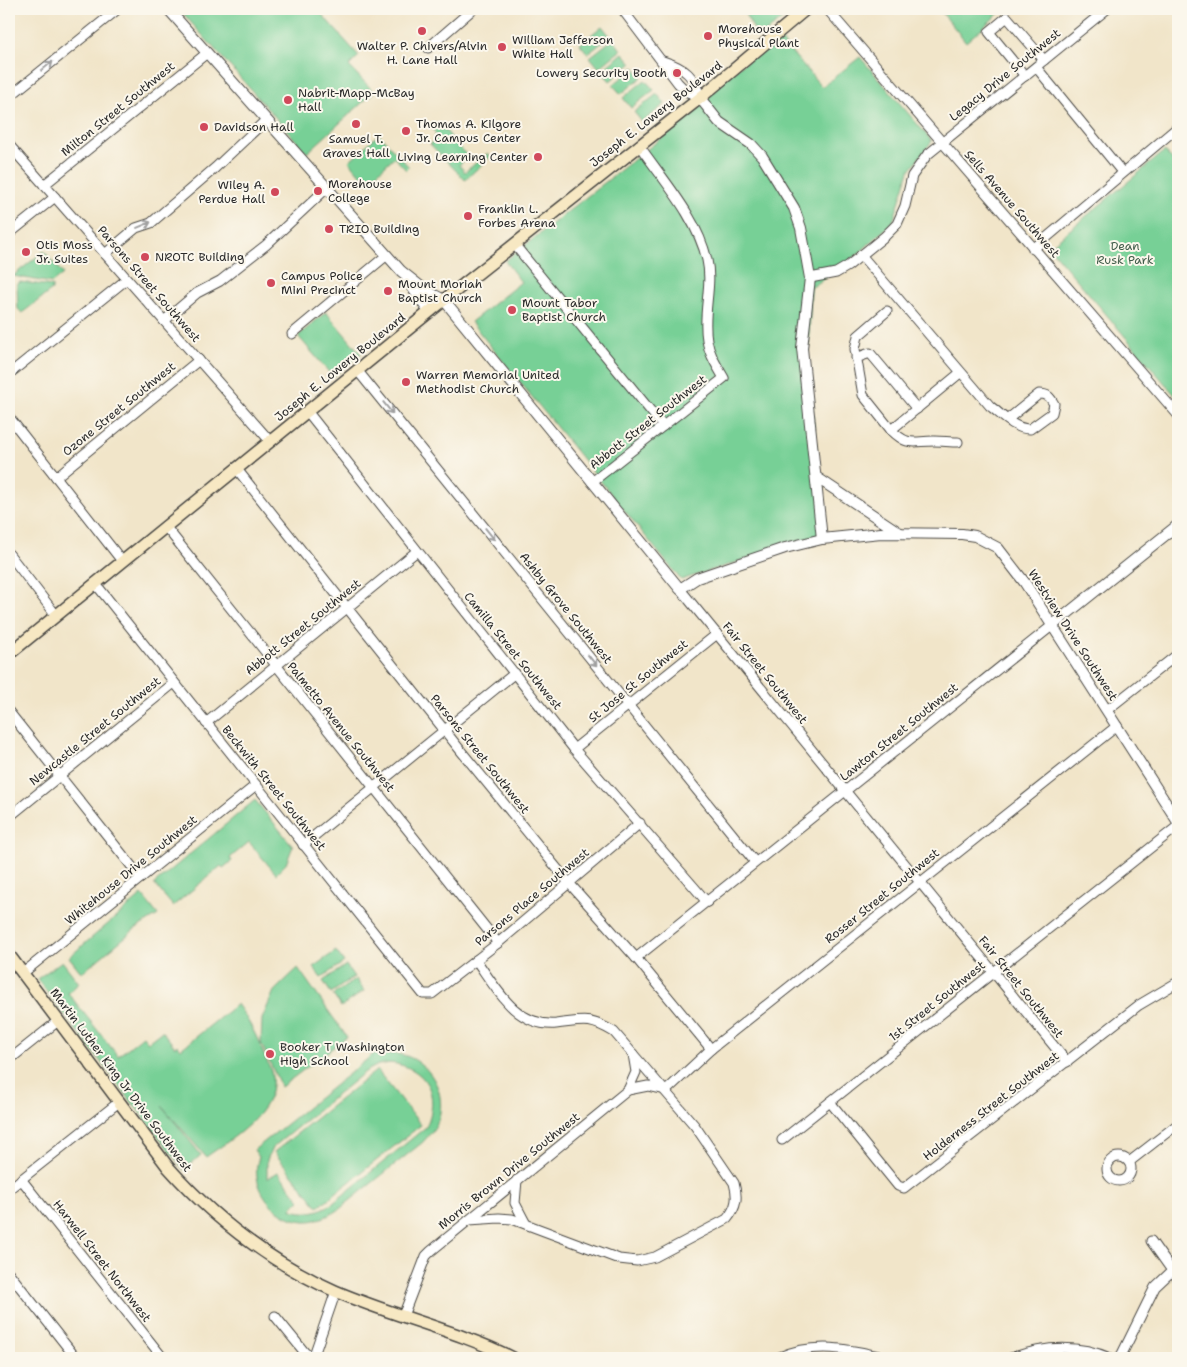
<svg xmlns="http://www.w3.org/2000/svg" width="1187" height="1367" viewBox="0 0 1187 1367" font-family="'Shantell Sans',sans-serif">
<style>
.green{fill:#77d096;stroke:#517e60;fill-rule:evenodd}
.lines{fill:none;stroke-linecap:round;stroke-linejoin:round}
.minor-casing{stroke:#494743;stroke-width:11}
.tertiary-casing{stroke:#494743;stroke-width:12}
.secondary-casing{stroke:#494743;stroke-width:14}
.minor{stroke:#fff;stroke-width:9}
.tertiary{stroke:#fff;stroke-width:10}
.secondary{stroke:#f7e8c3;stroke-width:11}
.oneway{stroke:#a0a0a0}
.poi-dot{fill:#d1495b;stroke:#fbf7ec;stroke-width:2}
.labels{text-anchor:middle;stroke-width:4;stroke-linejoin:round;paint-order:stroke}
.poi-label{font-size:12px;fill:#2b2b2b;stroke:#fbf7ec;text-anchor:start}
.street-label{font-size:12px;fill:#2b2b2b;stroke:#fbf7ec}
.park-label{font-size:12px;fill:#425d4b;stroke:#fbf7ec}
</style>
<rect width="100%" height="100%" fill="#fbf7ec"/>
<filter id="ink" filterUnits="userSpaceOnUse"><feTurbulence type="fractalNoise" baseFrequency=".02" numOctaves="2"/><feDisplacementMap in="SourceGraphic" scale="10" xChannelSelector="R" yChannelSelector="G"/><feConvolveMatrix kernelMatrix="1 2 1 2 8 2 1 2 1" color-interpolation-filters="sRGB"/></filter>
<filter id="wash" filterUnits="userSpaceOnUse"><feTurbulence type="fractalNoise" baseFrequency=".0096" numOctaves="4" result="noise"/><feDisplacementMap in="SourceGraphic" scale="20" xChannelSelector="R" yChannelSelector="G"/><feGaussianBlur stdDeviation="1.12" result="paint"/><feColorMatrix in="noise" values="0 0 0 0 0 0 0 0 0 0 0 0 0 0 0 0 0 1.4 0 .05"/><feComposite in="paint" operator="in"/></filter>
<g filter="url(#wash)">
<rect width="100%" height="100%" fill="#f1e5c9"/>
<g class="green">
<polygon points="179,9 317,9 359,56 349,66 374,92 307,153"/>
<polygon points="742,9 792,9 793,10 759,38"/>
<polygon points="939,9 1004,9 966,42"/>
<polygon points="602,26 610,36 588,54 580,44"/>
<polygon points="779,38 822,87 860,57 932,141 909,171 893,222 856,256 811,288 808,367 825,534 681,580 471,322 521,282 505,261 692,114 708,89"/>
<polygon points="613,39 621,50 599,68 590,57"/>
<polygon points="623,53 632,63 610,81 601,71"/>
<polygon points="634,67 642,77 621,94 613,85"/>
<polygon points="645,80 654,90 631,108 623,98"/>
<polygon points="657,94 665,104 642,122 634,112"/>
<polygon points="439,123 468,157 459,165 465,172 488,153 490,157 465,180 430,144 434,140 436,133 432,129"/>
<polygon points="379,134 409,167 406,170 394,157 373,177 370,175 365,180 349,161"/>
<polygon points="1165,151 1178,168 1178,399 1049,247"/>
<polygon points="44,251 63,274 52,283 13,276"/>
<polygon points="20,282 52,286 52,290 22,313 18,309 17,284"/>
<polygon points="326,312 361,354 333,377 298,336"/>
<polygon points="255,800 293,846 286,864 276,874 249,842 230,858 232,861 223,868 221,866 173,906 154,884"/>
<polygon points="142,895 158,915 135,929 83,972 80,971 69,957"/>
<polygon points="336,951 344,962 321,978 313,967"/>
<path d="M 62,961 L 79,983 L 68,993 L 118,1056 L 143,1036 L 148,1042 L 162,1031 L 175,1047 L 177,1045 L 181,1049 L 237,1004 C 249,1021 257,1036 264,1055 C 267,1062 272,1070 272,1077 C 276,1113 231,1139 206,1157 L 162,1106 L 201,1155 L 184,1170 L 37,979 Z"/>
<polygon points="346,965 354,977 331,993 323,981"/>
<polygon points="298,968 347,1037 281,1087 261,1043 262,1019 274,991"/>
<polygon points="356,979 364,991 341,1007 333,995"/>
<path d="M 385,1045 L 390,1052 L 387,1054 C 419,1050 445,1082 440,1112 C 439,1124 431,1133 423,1142 L 337,1211 C 327,1216 316,1222 304,1221 C 275,1219 248,1186 259,1157 L 254,1150 ZM 390,1063 C 426,1067 441,1094 426,1127 L 332,1204 C 318,1212 305,1215 290,1209 L 300,1200 L 278,1172 L 267,1179 L 267,1160 L 272,1148 L 365,1072 L 378,1065 Z"/>
<polygon points="377,1070 421,1125 318,1207 274,1152"/>
</g>
</g>
<g filter="url(#ink)">
<g class="lines">
<defs>
<g id="minor">
<polyline points="622,9 678,83 686,91 700,98"/>
<polyline points="827,9 1178,415"/>
<polyline points="428,48 473,9"/>
<path d="M 663,61 C 685,68 695,76 700,98"/>
<polyline points="1036,67 1122,172"/>
<polyline points="1025,76 989,32 1007,17 1044,60"/>
<polyline points="9,97 118,9"/>
<polyline points="9,145 270,441"/>
<polyline points="44,185 207,53"/>
<polyline points="9,234 55,197"/>
<polyline points="514,244 663,426"/>
<polyline points="1033,249 1178,127"/>
<polyline points="105,254 136,228 151,223 215,168 266,120"/>
<path d="M 861,255 L 990,406 C 1002,415 1014,429 1030,429 L 1052,413 L 1054,404 C 1050,397 1048,394 1039,394 L 1008,419"/>
<polyline points="810,278 836,273 848,266 885,236 897,224 905,206 912,176 927,155 1107,9"/>
<polyline points="887,311 858,336 855,349 863,395 891,430 960,373"/>
<polyline points="164,321 197,293 220,281 266,245 327,188"/>
<polyline points="292,334 387,255"/>
<polyline points="856,358 870,353 917,409"/>
<polyline points="357,370 755,862"/>
<polyline points="9,374 127,279"/>
<polyline points="307,411 574,749 707,902"/>
<polyline points="9,417 122,561"/>
<path d="M 891,430 C 909,447 912,441 934,441 C 942,441 950,442 958,442"/>
<polyline points="236,468 461,751 569,883 636,958 711,1049"/>
<polyline points="56,477 199,360"/>
<path d="M 592,482 L 724,378 C 717,366 709,354 707,340 C 702,313 713,286 707,260 C 697,217 663,180 639,145"/>
<polyline points="165,526 498,943"/>
<polyline points="9,554 56,615"/>
<polyline points="95,583 423,994 432,994 498,943 640,823"/>
<polyline points="680,589 1067,1062"/>
<polyline points="1107,710 1178,654"/>
<polyline points="9,712 141,878"/>
<polyline points="206,723 417,551"/>
<polyline points="574,749 717,634"/>
<polyline points="9,817 174,683"/>
<polyline points="303,845 515,673"/>
<polyline points="636,958 1053,625"/>
<polyline points="23,973 256,785"/>
<polyline points="9,1060 58,1021"/>
<polyline points="628,1090 636,1072 633,1054"/>
<polyline points="830,1102 898,1186 904,1188 1139,1005 1178,982"/>
<polyline points="782,1140 1178,826"/>
<circle cx="1119" cy="1169" r="12"/>
<polyline points="1129,1162 1178,1124"/>
<polyline points="21,1179 163,1358"/>
<polyline points="517,1180 515,1203 526,1224"/>
<polyline points="9,1189 119,1102"/>
<path d="M 469,1220 L 499,1218 L 512,1219 L 619,1259 L 637,1261 L 655,1257 L 727,1219 C 737,1207 738,1197 734,1183 L 695,1126 L 614,1032 C 588,1017 584,1021 556,1024 C 516,1027 496,988 476,960"/>
<polyline points="1151,1241 1178,1279"/>
<polyline points="9,1273 76,1358"/>
<polyline points="275,1316 306,1354 314,1355"/>
<polyline points="403,1316 426,1256 431,1251 628,1090 648,1086 667,1090 711,1049 1117,726"/>
<polyline points="315,1358 314,1355 336,1291"/>
<path d="M 777,1358 C 814,1341 850,1349 887,1358"/>
<path d="M 1011,1358 C 1044,1346 1078,1344 1110,1358"/>
<polyline points="1120,1358 1155,1287 1172,1271"/>
</g>
<g id="tertiary">
<polyline points="168,9 401,271 425,290 444,300 680,589 697,578 785,548 822,539 881,533 962,534 975,536 998,548 1025,583 1178,822"/>
<polyline points="700,98 719,122 751,144 762,156 794,208 801,228 810,278 802,348 822,539"/>
<polyline points="407,280 429,312"/>
<polyline points="816,477 900,533"/>
<polyline points="1053,625 1178,525"/>
</g>
<g id="secondary">
<polyline points="9,654 444,300 700,98 806,9"/>
<path d="M 9,955 L 168,1167 C 216,1221 270,1262 335,1291 C 393,1316 456,1330 513,1358"/>
</g>
</defs>
<use href="#minor" class="minor-casing"/>
<use href="#tertiary" class="tertiary-casing"/>
<use href="#secondary" class="secondary-casing"/>
<use href="#minor" class="minor"/>
<use href="#tertiary" class="tertiary"/>
<use href="#secondary" class="secondary"/>
</g>
<defs><path id="oneway-shaft" d="M-6 0H5M1.5-3L5.5 0L1.5 3" fill="none" stroke-width="1.6" stroke-linecap="round" stroke-linejoin="round" transform="scale(1.25)"/></defs>
<g class="oneway">
<use href="#oneway-shaft" transform="translate(47 66) rotate(-39)"/>
<use href="#oneway-shaft" transform="translate(144 225) rotate(-23)"/>
<use href="#oneway-shaft" transform="translate(388 408) rotate(51)"/>
<use href="#oneway-shaft" transform="translate(490 534) rotate(51)"/>
<use href="#oneway-shaft" transform="translate(592 660) rotate(51)"/>
</g>
</g>
<g class="poi-dot">
<circle cx="422" cy="31" r="5"/>
<circle cx="708" cy="36" r="5"/>
<circle cx="502" cy="47" r="5"/>
<circle cx="677" cy="73" r="5"/>
<circle cx="288" cy="100" r="5"/>
<circle cx="356" cy="124" r="5"/>
<circle cx="204" cy="127" r="5"/>
<circle cx="406" cy="131" r="5"/>
<circle cx="538" cy="157" r="5"/>
<circle cx="318" cy="191" r="5"/>
<circle cx="275" cy="192" r="5"/>
<circle cx="468" cy="216" r="5"/>
<circle cx="329" cy="229" r="5"/>
<circle cx="26" cy="252" r="5"/>
<circle cx="145" cy="257" r="5"/>
<circle cx="271" cy="283" r="5"/>
<circle cx="388" cy="291" r="5"/>
<circle cx="512" cy="310" r="5"/>
<circle cx="406" cy="382" r="5"/>
<circle cx="270" cy="1054" r="5"/>
</g>
<g class="labels">
<g class="poi-label">
<text x="718" y="33">Morehouse<tspan x="718" dy="14">Physical Plant</tspan></text>
<text x="512" y="44">William Jefferson<tspan x="512" dy="14">White Hall</tspan></text>
<text x="422" y="50" text-anchor="middle">Walter P. Chivers/Alvin<tspan x="422" dy="14">H. Lane Hall</tspan></text>
<text x="667" y="77" text-anchor="end">Lowery Security Booth</text>
<text x="298" y="97">Nabrit-Mapp-McBay<tspan x="298" dy="14">Hall</tspan></text>
<text x="416" y="128">Thomas A. Kilgore<tspan x="416" dy="14">Jr. Campus Center</tspan></text>
<text x="214" y="131">Davidson Hall</text>
<text x="356" y="143" text-anchor="middle">Samuel T.<tspan x="356" dy="14">Graves Hall</tspan></text>
<text x="528" y="161" text-anchor="end">Living Learning Center</text>
<text x="328" y="188">Morehouse<tspan x="328" dy="14">College</tspan></text>
<text x="265" y="189" text-anchor="end">Wiley A.<tspan x="265" dy="14">Perdue Hall</tspan></text>
<text x="478" y="213">Franklin L.<tspan x="478" dy="14">Forbes Arena</tspan></text>
<text x="339" y="233">TRIO Building</text>
<text x="36" y="249">Otis Moss<tspan x="36" dy="14">Jr. Suites</tspan></text>
<text x="155" y="261">NROTC Building</text>
<text x="281" y="280">Campus Police<tspan x="281" dy="14">Mini Precinct</tspan></text>
<text x="398" y="288">Mount Moriah<tspan x="398" dy="14">Baptist Church</tspan></text>
<text x="522" y="307">Mount Tabor<tspan x="522" dy="14">Baptist Church</tspan></text>
<text x="416" y="379">Warren Memorial United<tspan x="416" dy="14">Methodist Church</tspan></text>
<text x="280" y="1051">Booker T Washington<tspan x="280" dy="14">High School</tspan></text>
</g>
<g class="street-label">
<text transform="translate(1005 75) rotate(-39)" y="4">Legacy Drive Southwest</text>
<text transform="translate(118 109) rotate(-39)" y="4">Milton Street Southwest</text>
<text transform="translate(656 114) rotate(-38)" y="4">Joseph E. Lowery Boulevard</text>
<text transform="translate(1012 204) rotate(49)" y="4">Sells Avenue Southwest</text>
<text transform="translate(149 284) rotate(49)" y="4">Parsons Street Southwest</text>
<text transform="translate(340 367) rotate(-39)" y="4">Joseph E. Lowery Boulevard</text>
<text transform="translate(119 409) rotate(-39)" y="4">Ozone Street Southwest</text>
<text transform="translate(648 422) rotate(-38)" y="4">Abbott Street Southwest</text>
<text transform="translate(566 608) rotate(51)" y="4">Ashby Grove Southwest</text>
<text transform="translate(303 627) rotate(-39)" y="4">Abbott Street Southwest</text>
<text transform="translate(1073 635) rotate(57)" y="4">Westview Drive Southwest</text>
<text transform="translate(513 651) rotate(51)" y="4">Camilla Street Southwest</text>
<text transform="translate(765 673) rotate(51)" y="4">Fair Street Southwest</text>
<text transform="translate(638 681) rotate(-39)" y="4">St Jose St Southwest</text>
<text transform="translate(341 727) rotate(51)" y="4">Palmetto Avenue Southwest</text>
<text transform="translate(95 731) rotate(-39)" y="4">Newcastle Street Southwest</text>
<text transform="translate(899 732) rotate(-39)" y="4">Lawton Street Southwest</text>
<text transform="translate(480 754) rotate(51)" y="4">Parsons Street Southwest</text>
<text transform="translate(274 788) rotate(51)" y="4">Beckwith Street Southwest</text>
<text transform="translate(131 870) rotate(-39)" y="4">Whitehouse Drive Southwest</text>
<text transform="translate(882 896) rotate(-39)" y="4">Rosser Street Southwest</text>
<text transform="translate(532 897) rotate(-40)" y="4">Parsons Place Southwest</text>
<text transform="translate(1021 987) rotate(51)" y="4">Fair Street Southwest</text>
<text transform="translate(937 1001) rotate(-39)" y="4">1st Street Southwest</text>
<text transform="translate(121 1080) rotate(53)" y="4">Martin Luther King Jr Drive Southwest</text>
<text transform="translate(991 1106) rotate(-38)" y="4">Holderness Street Southwest</text>
<text transform="translate(509 1171) rotate(-39)" y="4">Morris Brown Drive Southwest</text>
<text transform="translate(102 1261) rotate(52)" y="4">Harwell Street Northwest</text>
</g>
<g class="park-label">
<text x="1125" y="250">Dean<tspan x="1125" dy="14">Rusk Park</tspan></text>
</g>
</g>
<rect width="1187" height="1367" fill="none" stroke="#fbf7ec" stroke-width="30"/>
</svg>
